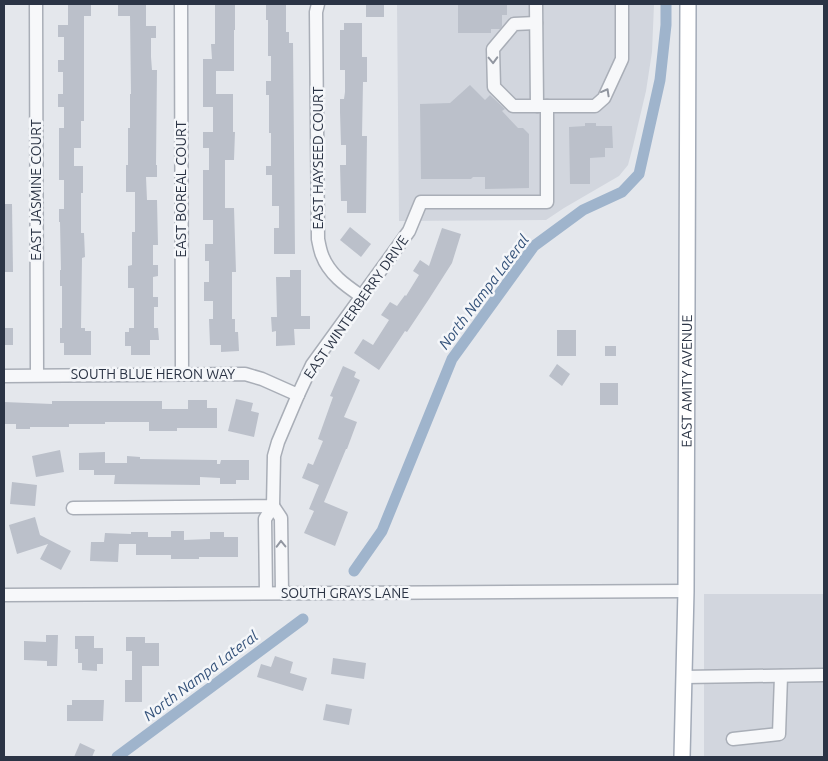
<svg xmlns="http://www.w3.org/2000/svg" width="828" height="761" viewBox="0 0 828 761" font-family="Ubuntu,sans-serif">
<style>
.built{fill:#d2d6de}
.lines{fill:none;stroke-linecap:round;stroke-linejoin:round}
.canal{stroke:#9fb4cc;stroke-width:11}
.building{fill:#bbc0ca}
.minor-casing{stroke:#a9aeb7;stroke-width:15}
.major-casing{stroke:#a3abb8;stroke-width:18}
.minor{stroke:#f7f8fa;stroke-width:12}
.major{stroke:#fff;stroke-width:15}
.oneway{stroke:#9196a0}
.labels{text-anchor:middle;stroke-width:5;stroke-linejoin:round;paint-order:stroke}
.street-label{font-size:14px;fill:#2b3445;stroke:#f4f6f9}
.water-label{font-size:15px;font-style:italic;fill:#34527a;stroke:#f4f6f9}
</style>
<rect width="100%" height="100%" fill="#e4e7ec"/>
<g class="built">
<polygon points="397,4 654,4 652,52 646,91 633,146 628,165 619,176 564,208 546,220 399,221"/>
<rect x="704" y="594" width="120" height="163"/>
</g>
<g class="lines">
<g class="canal">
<polyline points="354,571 382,531 452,359 534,246 583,210 622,192 639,174 660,80 666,25 666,4"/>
<polyline points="117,757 303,619"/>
</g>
</g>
<g class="building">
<polygon points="68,4 91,4 91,16 84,16 84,121 81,121 81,148 74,148 74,166 83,166 83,193 81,193 81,233 84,233 85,257 82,258 81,328 85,328 85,331 91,331 91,355 64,355 64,343 60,343 60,328 62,328 62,286 60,286 60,270 61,270 60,222 59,222 59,209 64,209 64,180 59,180 59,128 64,128 64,107 58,107 58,94 63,94 63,72 58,72 58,60 64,60 64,37 58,37 58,25 68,25"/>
<polygon points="118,4 146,4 146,26 156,26 156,38 151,38 151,57 152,70 157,70 156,165 157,165 157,177 146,177 147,200 157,200 158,245 153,245 153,265 158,265 158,276 153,277 153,297 158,297 158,307 154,307 154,328 158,328 159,340 150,340 150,355 131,355 131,346 125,346 125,332 129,332 129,328 134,328 134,288 128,288 128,266 132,265 132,232 135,232 135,192 126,192 126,165 128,165 128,128 130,128 130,94 131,94 130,16 118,16"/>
<polygon points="215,4 235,4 235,30 234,30 234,71 216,71 216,94 233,94 233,132 235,132 234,160 225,160 225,208 234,208 236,272 232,272 232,319 235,319 235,332 238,332 239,351 221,352 221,345 210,345 209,319 213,319 213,301 204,301 204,282 209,282 209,261 205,261 205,244 213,244 213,220 203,220 203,170 209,170 209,148 203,148 203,132 213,132 213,107 203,107 203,59 212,59 211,44 215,44"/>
<polygon points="266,4 286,4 286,32 289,32 289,43 293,43 295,254 274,254 274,228 279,228 279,206 272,206 272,175 266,175 266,166 271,166 271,133 269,133 269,95 266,95 266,81 271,81 271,56 268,56 268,20 266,20"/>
<rect x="366" y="4" width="18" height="13"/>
<polygon points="458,4 507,4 507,15 502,15 502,26 500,29 491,29 491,33 458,33"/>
<polygon points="344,23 362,23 362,57 367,57 367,82 363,82 362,136 367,136 366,213 347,213 347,201 341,201 340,165 346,165 346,145 341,145 340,112 340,99 344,99 345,92 345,70 340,70 340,30 344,30"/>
<polygon points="470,85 485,100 490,95 505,109 502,111 518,128 523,128 529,134 529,188 485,189 485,177 473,177 471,179 421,179 420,104 450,103"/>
<polygon points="585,123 596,123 596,126 612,126 613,148 605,148 605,157 590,158 590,184 570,184 569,127 585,126"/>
<polygon points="4,204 12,204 13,272 4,272"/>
<polygon points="350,227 371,244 361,257 340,240"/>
<polygon points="442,228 461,234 452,263 429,299 407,332 405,331 379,370 354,353 363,339 373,345 389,320 381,315 390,302 397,306 405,295 406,296 419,275 413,271 420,260 429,266"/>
<polygon points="290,270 301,270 301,316 310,316 310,329 294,329 295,345 276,346 276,331 272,332 271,317 277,317 276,277 290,277"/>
<rect x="4" y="328" width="9" height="17"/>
<rect x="557" y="330" width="19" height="26"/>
<rect x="605" y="346" width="11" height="10"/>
<polygon points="557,364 570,374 562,386 549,376"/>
<polygon points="343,366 356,372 354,377 360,380 344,417 357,422 347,449 346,449 324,502 348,512 335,546 304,533 314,511 309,509 319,485 302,478 308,463 313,465 323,441 318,439 333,397 330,396"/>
<rect x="600" y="383" width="18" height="22"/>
<polygon points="236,399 253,403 251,411 259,413 254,437 228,431"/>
<polygon points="188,400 207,400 207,408 217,408 217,428 177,428 177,431 149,431 149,422 105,422 105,424 69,424 69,427 30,427 30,429 16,429 16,424 4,424 4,402 52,404 52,401 162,401 162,409 188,409"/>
<polygon points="60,450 64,472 36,477 32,456"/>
<polygon points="105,452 105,463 127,463 127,456 140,457 140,459 214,460 217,460 217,464 220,464 221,460 249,460 249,480 236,480 236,484 220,484 220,478 200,477 200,485 114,484 115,475 94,475 94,470 79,470 79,453"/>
<polygon points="12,482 37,485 35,506 10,504"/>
<polygon points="35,517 40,535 71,551 61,570 40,559 48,544 17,554 9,525"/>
<polygon points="171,531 184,531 184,540 210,539 210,532 224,532 224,537 238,537 238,557 199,557 199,559 171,559 171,555 136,555 136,544 119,544 118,562 90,561 91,542 104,542 105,533 131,534 131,532 148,532 148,537 171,537"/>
<polygon points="46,635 58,635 57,666 47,666 47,661 24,660 24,641 46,642"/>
<polygon points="75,636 94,636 94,648 103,648 103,664 97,664 97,671 82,670 82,663 78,663 78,649 75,649"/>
<polygon points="126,637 145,637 145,643 159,643 159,666 142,666 142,702 125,702 125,680 132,680 132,651 126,651"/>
<polygon points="275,656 293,662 290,673 307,678 303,691 257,677 261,664 271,667"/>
<polygon points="333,658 366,663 364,679 331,674"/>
<polygon points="72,700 104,700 103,721 67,721 67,705 72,705"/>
<polygon points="326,704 352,709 349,725 323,720"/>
<polygon points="80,743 95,750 92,757 74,757"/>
</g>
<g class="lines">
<defs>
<g id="minor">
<polyline points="36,4 37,375"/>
<polyline points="181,4 182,374"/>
<path d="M 318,4 L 316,12 L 318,239 C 319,244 320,250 322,255 C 329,274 345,285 361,296"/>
<polyline points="536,4 537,106"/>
<polyline points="536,23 514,24 493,49 494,87 513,106 595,106 604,98 622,59 622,4"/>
<polyline points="4,376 245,374 262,379 298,395"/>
<polyline points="73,508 273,506 274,456 278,442 298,395 312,365 409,231 421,202 547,202 547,106"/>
<polyline points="266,593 265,519 273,506 281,518 282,593"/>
<path d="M 4,595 C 231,593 459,593 686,591"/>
<polyline points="684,677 824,675"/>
<polyline points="733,739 779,734 781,676"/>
</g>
<g id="major">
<path id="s1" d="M 682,757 L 686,591 L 688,4"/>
</g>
</defs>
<use href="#minor" class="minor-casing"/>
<use href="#major" class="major-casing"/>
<use href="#minor" class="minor"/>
<use href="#major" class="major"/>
</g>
<defs><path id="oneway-chevron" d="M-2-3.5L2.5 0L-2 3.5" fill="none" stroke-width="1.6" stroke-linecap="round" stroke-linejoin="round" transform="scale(1.25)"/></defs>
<g class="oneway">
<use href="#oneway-chevron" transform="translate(493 60) rotate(88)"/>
<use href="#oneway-chevron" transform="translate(606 92) rotate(-61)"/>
<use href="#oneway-chevron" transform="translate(281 544) rotate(-91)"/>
</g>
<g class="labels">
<g class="street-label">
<text transform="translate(318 158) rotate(-90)" y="5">EAST HAYSEED COURT</text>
<text transform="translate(181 189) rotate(-90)" y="5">EAST BOREAL COURT</text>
<text transform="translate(36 190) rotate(-90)" y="5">EAST JASMINE COURT</text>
<text transform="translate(356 307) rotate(-55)" y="5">EAST WINTERBERRY DRIVE</text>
<text x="153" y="379">SOUTH BLUE HERON WAY</text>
<text dy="5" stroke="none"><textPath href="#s1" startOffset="376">EAST AMITY AVENUE</textPath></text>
<text x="345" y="598">SOUTH GRAYS LANE</text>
</g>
<g class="water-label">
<text transform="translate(484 292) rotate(-53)" y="5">North Nampa Lateral</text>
<text transform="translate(201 676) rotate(-37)" y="5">North Nampa Lateral</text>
</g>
</g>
<rect width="828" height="761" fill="none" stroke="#2b3445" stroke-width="10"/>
</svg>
